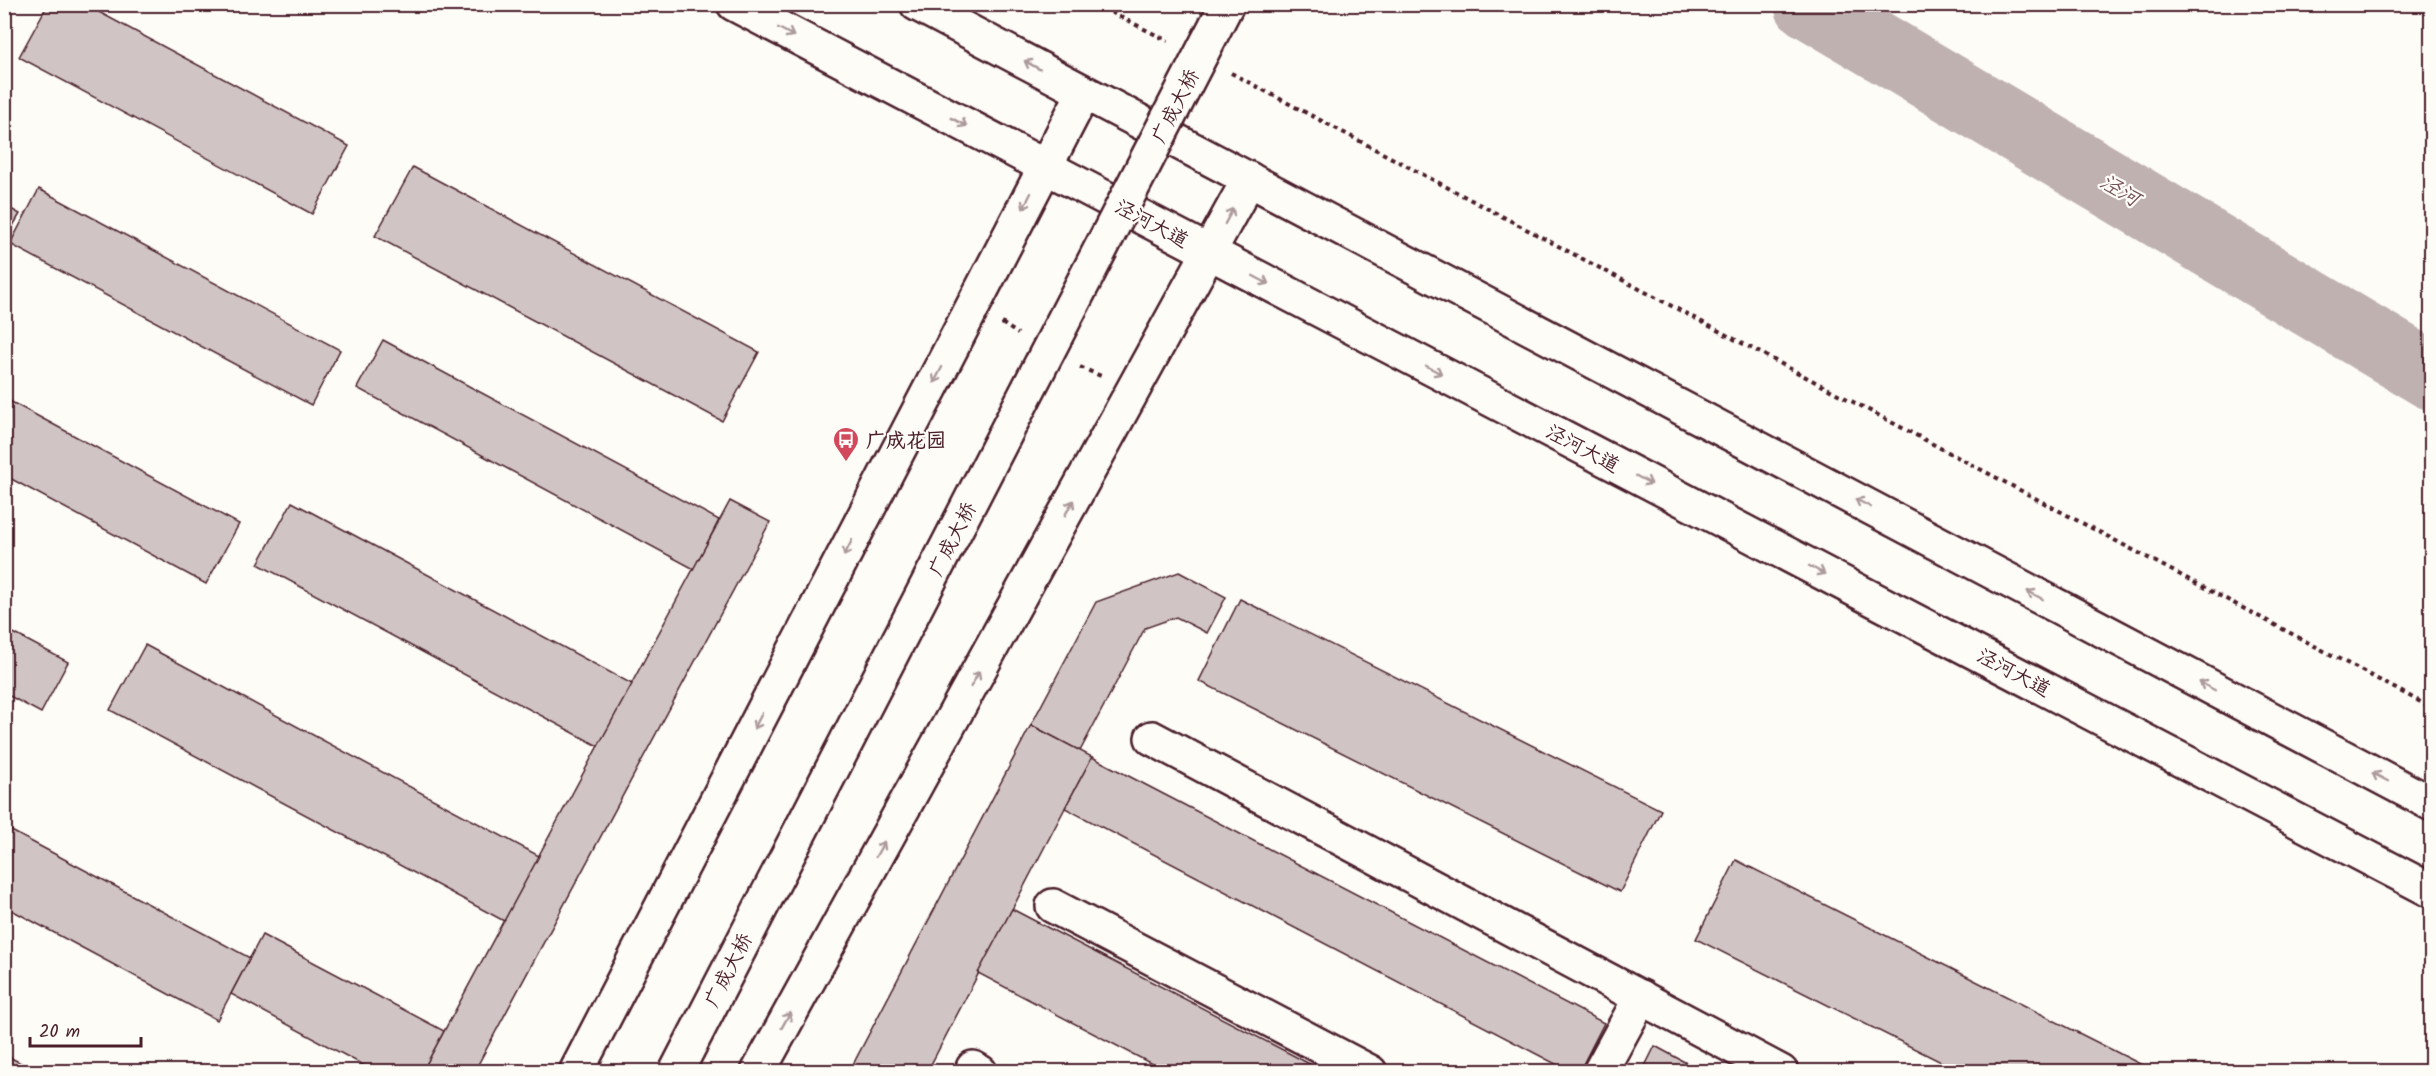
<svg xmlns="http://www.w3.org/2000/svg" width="2436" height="1076" viewBox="0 0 2436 1076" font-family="Kalam,'LXGW WenKai TC',sans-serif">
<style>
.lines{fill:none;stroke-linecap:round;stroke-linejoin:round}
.river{stroke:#c0b1b1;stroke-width:68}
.building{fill:#d0c5c4;stroke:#4a1f2b;stroke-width:1.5}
.minor-casing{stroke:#4a1f2b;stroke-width:38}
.major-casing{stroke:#4a1f2b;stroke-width:38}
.path{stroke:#4a1f2b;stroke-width:4;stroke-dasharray:4.5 4.5;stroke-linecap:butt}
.minor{stroke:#fdfcf7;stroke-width:33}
.major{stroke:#fdfcf7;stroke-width:33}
.major-bridge-casing{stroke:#4a1f2b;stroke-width:38;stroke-linecap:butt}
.major-bridge{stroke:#fdfcf7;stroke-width:33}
.oneway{stroke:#ac999b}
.labels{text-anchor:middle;stroke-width:4.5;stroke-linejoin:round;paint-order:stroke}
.street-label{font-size:20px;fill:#4a1f2b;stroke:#fdfcf7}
.poi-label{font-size:20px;font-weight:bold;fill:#4a1f2b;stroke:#fdfcf7;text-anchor:start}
.water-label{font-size:21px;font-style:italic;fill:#73525a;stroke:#fdfcf7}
</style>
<rect width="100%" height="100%" fill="#fdfcf7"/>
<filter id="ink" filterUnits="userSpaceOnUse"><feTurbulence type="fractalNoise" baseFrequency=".0167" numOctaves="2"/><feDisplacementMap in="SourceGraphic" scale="12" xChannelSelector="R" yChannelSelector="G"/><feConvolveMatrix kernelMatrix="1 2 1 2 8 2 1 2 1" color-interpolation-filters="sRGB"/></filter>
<g filter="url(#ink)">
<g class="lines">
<polyline class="river" points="1808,4 2432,376"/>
</g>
<g class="building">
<polygon points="48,4 84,4 349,146 312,214 19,57"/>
<polygon points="413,167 759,352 722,421 375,236"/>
<polygon points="39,189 340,350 311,405 10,244"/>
<polygon points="4,205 20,214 4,241"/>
<polygon points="383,340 719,520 694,569 357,388"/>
<polygon points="4,398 239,524 206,584 4,475"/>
<polygon points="730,501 770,522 474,1072 422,1072"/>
<polygon points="292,502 632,684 598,746 258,564"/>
<polygon points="1179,572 1226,597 1207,633 1176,617 1145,628 1080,751 1031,725 1096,602"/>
<polygon points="1240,599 1661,810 1620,892 1199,681"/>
<polygon points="4,628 68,662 41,713 4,693"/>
<polygon points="145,645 539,856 504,921 110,710"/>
<polygon points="1031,725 1092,757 1065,808 927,1072 849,1072"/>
<polygon points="1092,757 1604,1023 1579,1072 1571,1072 1065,808"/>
<polygon points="4,827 250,958 217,1020 4,906"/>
<polygon points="1736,860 2156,1072 1961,1072 1696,939"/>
<polygon points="1012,909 1325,1072 1167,1072 978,973"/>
<polygon points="262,935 444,1031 422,1072 376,1072 231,994"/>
<polygon points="1655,1046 1703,1072 1642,1072"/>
<polygon points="4,1054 37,1072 4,1072"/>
</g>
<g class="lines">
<defs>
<g id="minor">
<polyline points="1152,738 1781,1072"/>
<polyline points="1053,906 1370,1072"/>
<polyline points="973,1068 980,1072"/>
<polyline points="1600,1072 1641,997"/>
</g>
<g id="major">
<polyline points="734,4 2432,891"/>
<polyline points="917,4 2432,804"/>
<polyline points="576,1072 1083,94"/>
<polyline points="758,1072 1249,179"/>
</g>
</defs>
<use href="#minor" class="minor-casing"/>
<use href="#major" class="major-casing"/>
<g class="path">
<polyline points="1095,4 1168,41"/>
<polyline points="1231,73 2432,708"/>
<polyline points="1002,323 1018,334"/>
<polyline points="1080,367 1101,376"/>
</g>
<use href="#minor" class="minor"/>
<use href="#major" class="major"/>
<defs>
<polyline id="major-bridge" points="676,1072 1227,4"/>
</defs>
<use href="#major-bridge" class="major-bridge-casing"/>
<use href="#major-bridge" class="major-bridge"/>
</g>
<defs><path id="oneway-shaft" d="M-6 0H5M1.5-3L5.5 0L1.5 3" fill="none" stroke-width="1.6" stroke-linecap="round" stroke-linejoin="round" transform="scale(1.5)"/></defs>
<g class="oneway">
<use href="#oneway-shaft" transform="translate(786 32) rotate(28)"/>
<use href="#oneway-shaft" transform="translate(1032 65) rotate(-151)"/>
<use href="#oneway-shaft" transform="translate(959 122) rotate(28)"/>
<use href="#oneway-shaft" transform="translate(1027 201) rotate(117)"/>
<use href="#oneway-shaft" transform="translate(1229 216) rotate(-62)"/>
<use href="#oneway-shaft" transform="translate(1261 280) rotate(28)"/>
<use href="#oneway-shaft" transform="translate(1434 370) rotate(28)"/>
<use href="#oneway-shaft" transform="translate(938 375) rotate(117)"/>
<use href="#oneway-shaft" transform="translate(1644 480) rotate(28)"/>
<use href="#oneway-shaft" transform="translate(1863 503) rotate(-152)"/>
<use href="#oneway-shaft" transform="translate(1069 508) rotate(-61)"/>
<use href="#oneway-shaft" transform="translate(848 548) rotate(117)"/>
<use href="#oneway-shaft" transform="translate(1817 570) rotate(28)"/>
<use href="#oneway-shaft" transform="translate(2035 595) rotate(-152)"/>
<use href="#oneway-shaft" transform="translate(975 679) rotate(-61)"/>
<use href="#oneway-shaft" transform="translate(2207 686) rotate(-152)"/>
<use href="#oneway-shaft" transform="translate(758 721) rotate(117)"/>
<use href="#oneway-shaft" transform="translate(2380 777) rotate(-152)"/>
<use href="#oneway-shaft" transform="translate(880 849) rotate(-61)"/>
<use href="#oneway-shaft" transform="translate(786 1020) rotate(-61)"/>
</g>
</g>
<defs>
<symbol id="bus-pin" viewBox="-11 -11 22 30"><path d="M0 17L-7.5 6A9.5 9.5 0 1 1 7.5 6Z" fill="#d1495b" stroke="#fdfcf7"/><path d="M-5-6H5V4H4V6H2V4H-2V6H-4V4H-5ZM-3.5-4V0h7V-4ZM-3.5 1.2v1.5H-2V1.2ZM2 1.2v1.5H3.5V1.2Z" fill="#fff"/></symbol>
</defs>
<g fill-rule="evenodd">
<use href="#bus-pin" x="831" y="425" width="30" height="40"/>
</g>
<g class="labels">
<g class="street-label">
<text transform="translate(1175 106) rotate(-63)" y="7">广成大桥</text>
<text transform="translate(1152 223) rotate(28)" y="7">泾河大道</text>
<text transform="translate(1583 448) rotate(28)" y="7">泾河大道</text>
<text transform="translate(952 539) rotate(-63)" y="7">广成大桥</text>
<text transform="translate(2014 672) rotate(28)" y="7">泾河大道</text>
<text transform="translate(728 970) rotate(-63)" y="7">广成大桥</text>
</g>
<g class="poi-label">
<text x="866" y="447">广成花园</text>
</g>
<g class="water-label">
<text transform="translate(2120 190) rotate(31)" y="7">泾河</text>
</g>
</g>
<rect width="2436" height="1076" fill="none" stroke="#fdfcf7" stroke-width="24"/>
<rect x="12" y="12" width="2412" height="1052" fill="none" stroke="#4a1f2b" stroke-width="2" filter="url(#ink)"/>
<path d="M30 1037v9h111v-9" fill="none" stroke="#4a1f2b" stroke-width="3"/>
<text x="39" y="1037" font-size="18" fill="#4a1f2b" stroke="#fdfcf7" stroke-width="4.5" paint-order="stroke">20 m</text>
</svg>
